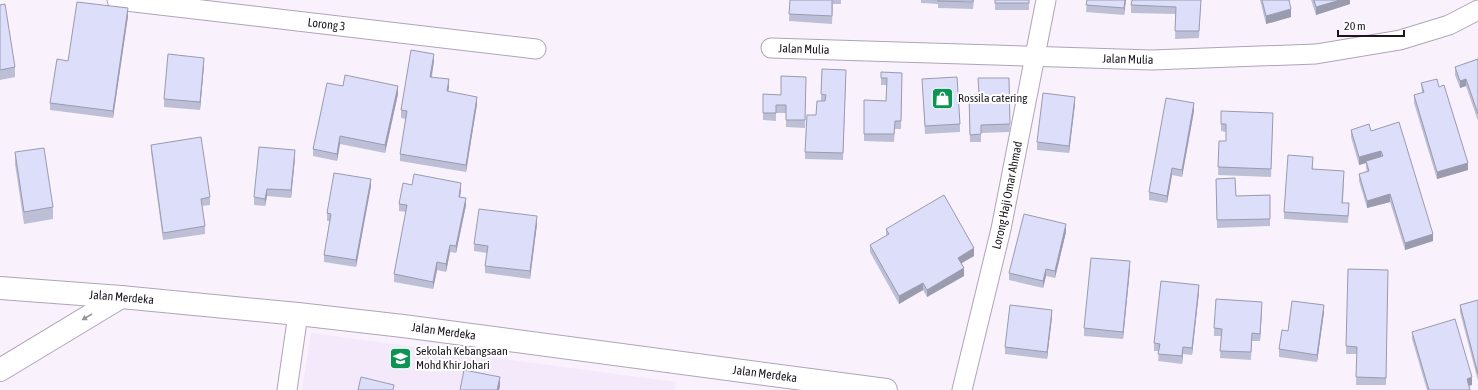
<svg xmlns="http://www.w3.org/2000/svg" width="1478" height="390" viewBox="0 0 1478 390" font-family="'Asap Condensed',sans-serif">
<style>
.built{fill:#f4e8fb}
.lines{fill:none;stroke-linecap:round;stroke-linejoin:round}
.street-casing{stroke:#b1a2ba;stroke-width:21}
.secondary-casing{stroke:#b1a2ba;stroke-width:24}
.street{stroke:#fff;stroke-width:19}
.secondary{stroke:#fff;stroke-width:22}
.wall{fill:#bdbfd7}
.shaded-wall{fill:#9a9baf}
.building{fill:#dcdefa;stroke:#9a9baf}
.oneway{fill:#99969a}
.labels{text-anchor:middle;stroke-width:4;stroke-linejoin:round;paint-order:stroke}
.street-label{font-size:12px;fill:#1c161f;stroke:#fff}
.poi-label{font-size:12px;fill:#1c161f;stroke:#fff;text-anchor:start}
</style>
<rect width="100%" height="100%" fill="#f9f2fc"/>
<polygon class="built" points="311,333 676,382 674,390 302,390"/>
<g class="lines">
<defs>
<g id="street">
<path id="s1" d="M 117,0 L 536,49"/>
<path id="s2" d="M 771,48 L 1152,60 L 1316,54 L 1400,40 L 1449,25 L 1478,10"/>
<polyline points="287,390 298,314"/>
<path id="s3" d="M 962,390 L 1001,229 L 1046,0"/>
</g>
<g id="secondary">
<path id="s4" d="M 0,288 L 121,297 L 298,314 L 403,326 L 886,390"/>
<polyline points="0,370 121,297"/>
</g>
</defs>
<use href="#street" class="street-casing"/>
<use href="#secondary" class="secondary-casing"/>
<use href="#street" class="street"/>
<use href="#secondary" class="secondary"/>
</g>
<g class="wall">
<polygon points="790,0 841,0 841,4 833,4 832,24 789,21"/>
<polygon points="921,0 974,0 973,9 938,8 938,4 921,3"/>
<rect x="995" y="0" width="34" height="10"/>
<polygon points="1087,0 1126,0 1124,15 1086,12"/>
<polygon points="1201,0 1199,38 1175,39 1176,14 1131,13 1131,5"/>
<polygon points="1260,0 1289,0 1291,17 1266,24"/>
<polygon points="1311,0 1350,0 1350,4 1316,15"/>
<polygon points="0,5 15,67 15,77 0,80"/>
<polygon points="128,16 113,118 50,110 50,103 68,61"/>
<polygon points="1478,59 1478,121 1466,86 1460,88 1455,75 1455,67"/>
<polygon points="434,61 432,77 449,87 448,92 477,104 466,172 400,161 400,154 406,119 401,118 401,110"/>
<polygon points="204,65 200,110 164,107 164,99"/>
<polygon points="822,69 846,77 843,160 805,159 805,152 821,101"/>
<polygon points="881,72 902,73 901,129 895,129 894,142 864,141 864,100 886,101 887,85 881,85"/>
<polygon points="806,77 805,128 786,127 786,113 776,113 776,121 763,120 763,94 781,95"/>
<polygon points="1009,78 1010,132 981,133 981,142 970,142 969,95 979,94"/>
<polygon points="922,79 960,124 960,132 925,134"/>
<polygon points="1421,83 1468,170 1437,179 1414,103 1414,95 1422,93"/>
<polygon points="343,86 398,94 385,153 340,144 337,161 313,156 313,149"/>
<polygon points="1075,104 1069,153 1037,150 1037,142"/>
<polygon points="1194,111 1182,177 1172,175 1167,203 1149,200 1149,192"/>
<polygon points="1221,111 1273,121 1271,177 1218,175 1219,141 1226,141 1226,132 1221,131"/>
<polygon points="1351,130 1371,131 1433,241 1405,250 1390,202 1367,208 1359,181 1359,174 1367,171 1366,169 1366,163 1359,165 1351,137"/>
<polygon points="151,145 210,197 210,205 202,206 205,226 205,234 163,240 151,152"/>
<polygon points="15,152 53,207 53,219 24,224 15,164"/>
<polygon points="295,158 291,198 267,196 265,206 254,205 254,197"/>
<polygon points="1313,164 1313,169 1344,179 1343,203 1349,210 1348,223 1284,219 1284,212"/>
<polygon points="1216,179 1236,196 1270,195 1270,226 1217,228"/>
<polygon points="412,185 461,190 460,197 466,205 456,253 450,252 446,272 437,270 433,289 394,282 394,274 406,212 399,211 399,204"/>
<polygon points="371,186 356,267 324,262 324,255 330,221 327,221 327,213"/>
<polygon points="537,224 530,279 485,273 485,266 487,253 474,251 474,244"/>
<polygon points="886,229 974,256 962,263 964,276 927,297 923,290 899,304 870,252 870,245 886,236"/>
<polygon points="1066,232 1055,278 1046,276 1043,288 1009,280 1009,273"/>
<polygon points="1130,269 1123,339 1084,336 1084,328"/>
<polygon points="1348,269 1388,270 1386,385 1356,385 1357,354 1346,354"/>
<polygon points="1199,292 1192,355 1183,354 1182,364 1158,361 1159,351 1154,351 1154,343"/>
<polygon points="1478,300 1478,381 1460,312 1460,305"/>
<polygon points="1262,309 1260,341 1252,341 1251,360 1220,358 1221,336 1214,336 1214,328"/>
<polygon points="1324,312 1317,362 1279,357 1279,349 1288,331"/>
<polygon points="1052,317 1047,359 1005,354 1005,347"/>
<polygon points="1412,332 1472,385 1469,386 1470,390 1427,390 1412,339"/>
</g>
<g class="shaded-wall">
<polygon points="1125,0 1126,0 1124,15 1124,8"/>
<polygon points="1340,0 1350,0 1350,4 1316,15 1316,7"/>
<polygon points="128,8 128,16 113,118 113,111"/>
<polygon points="1291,9 1291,17 1266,24 1266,16"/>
<polygon points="434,54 434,61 430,84 430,77"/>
<polygon points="204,58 204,65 200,110 200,102"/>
<polygon points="449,79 449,87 447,99 447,91"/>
<polygon points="1466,79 1466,86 1460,88 1460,81"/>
<polygon points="398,86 398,94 385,153 385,145"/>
<polygon points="477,97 477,104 466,172 466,165"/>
<polygon points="1075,97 1075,104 1069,153 1069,146"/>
<polygon points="1194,103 1194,111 1182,177 1182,170"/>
<polygon points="340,136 340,144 337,161 337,154"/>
<polygon points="295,150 295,158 291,198 291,190"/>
<polygon points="1381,151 1381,158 1366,161 1366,163 1359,165 1359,157"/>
<polygon points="1468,163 1468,170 1437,179 1437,172"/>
<polygon points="1172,168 1172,175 1167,203 1167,196"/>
<polygon points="371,179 371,186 356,267 356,260"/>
<polygon points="461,183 461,190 459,204 459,197"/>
<polygon points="267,189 267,196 265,206 265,199"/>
<polygon points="1390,194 1390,202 1367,208 1367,201"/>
<polygon points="466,198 466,205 456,253 456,246"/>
<polygon points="537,216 537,224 530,279 530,271"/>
<polygon points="1066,224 1066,232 1055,278 1055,271"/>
<polygon points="1433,234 1433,241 1405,250 1405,243"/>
<polygon points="450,245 450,252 446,272 446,264"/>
<polygon points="974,248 974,256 958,265 958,258"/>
<polygon points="1130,261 1130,269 1123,339 1123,332"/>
<polygon points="437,262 437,270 433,289 433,282"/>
<polygon points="964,268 964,276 927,297 927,290"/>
<polygon points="1046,269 1046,276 1043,288 1043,281"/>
<polygon points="923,283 923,290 899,304 899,296"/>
<polygon points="1199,285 1199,292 1192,355 1192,348"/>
<polygon points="1262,302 1262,309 1260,341 1260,334"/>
<polygon points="1324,305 1324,312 1317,362 1317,355"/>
<polygon points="1052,310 1052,317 1047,359 1047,352"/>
<polygon points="1183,347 1183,354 1182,364 1182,356"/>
<polygon points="500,377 500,387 499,390 497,390"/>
<polygon points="1472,377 1472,385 1467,386 1467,379"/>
</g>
<g class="building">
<polygon points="790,0 832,0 832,16 789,14"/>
<polygon points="938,0 973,0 973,2 938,1"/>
<rect x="995" y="0" width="34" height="3"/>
<polygon points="1087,0 1125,0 1124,8 1086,5"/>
<polygon points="1132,0 1201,0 1199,31 1175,31 1176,7 1131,5"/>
<polygon points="1262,0 1289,0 1291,9 1266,16"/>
<polygon points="1314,0 1340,0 1316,7"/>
<polygon points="77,2 128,8 113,111 50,103 57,59 68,61"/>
<polygon points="5,4 15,67 0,70 0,5"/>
<polygon points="411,50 434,54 430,77 449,79 447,91 477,97 466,165 400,154 407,111 401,110"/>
<polygon points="168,54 204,58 200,102 164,99"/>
<polygon points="1478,59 1478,114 1466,79 1460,81 1455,67"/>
<polygon points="822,69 846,70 843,153 805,152 807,115 816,115 817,101 825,101 826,95 821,94"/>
<polygon points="881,72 902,73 901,121 895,121 894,134 864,134 864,100 886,101 887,78 881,78"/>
<polygon points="345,75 398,86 385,145 340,136 337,154 313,149 327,83 343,86"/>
<polygon points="781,76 806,77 805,120 786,120 786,105 776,105 776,113 763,113 763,94 781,95"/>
<polygon points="957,77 960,124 925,126 922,79"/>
<polygon points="978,78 1009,78 1010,124 981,125 981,134 970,135 969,95 979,94"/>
<polygon points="1437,79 1439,87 1444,85 1468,163 1437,172 1414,95 1424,92 1421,83"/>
<polygon points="1043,93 1075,97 1069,146 1037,142"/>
<polygon points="1166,98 1194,103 1182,170 1172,168 1167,196 1149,192"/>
<polygon points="1221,111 1273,113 1271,169 1218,167 1219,141 1226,141 1226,124 1221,124"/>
<polygon points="1399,122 1433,234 1405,243 1390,194 1367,201 1359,174 1369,171 1366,161 1383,156 1381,151 1359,157 1351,130 1369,124 1371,131"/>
<polygon points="201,137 210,197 201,199 205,226 163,233 151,145"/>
<polygon points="259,147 295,150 291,190 267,189 265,199 254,197"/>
<polygon points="44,148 53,207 24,212 15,152"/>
<polygon points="1288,155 1313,157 1312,169 1344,171 1342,203 1349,203 1348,216 1284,212"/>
<polygon points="334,173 371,179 356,260 324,255 331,214 327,213"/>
<polygon points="414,174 461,183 459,197 466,198 456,246 450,245 446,264 437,262 433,282 394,274 407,205 399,204 403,183 412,185"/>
<polygon points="1235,178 1236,196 1270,195 1270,219 1217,220 1216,179"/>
<polygon points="944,195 974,248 958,258 964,268 927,290 923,283 899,296 870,245 889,234 886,229"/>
<polygon points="479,209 537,216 530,271 485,266 488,246 474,244"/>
<polygon points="1024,214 1066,224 1055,271 1046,269 1043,281 1009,273"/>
<polygon points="1091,258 1130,261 1123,332 1084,328"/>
<polygon points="1348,269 1388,270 1386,378 1356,377 1357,347 1346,346"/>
<polygon points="1161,281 1199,285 1192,348 1183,347 1182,356 1158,354 1160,344 1154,343"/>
<polygon points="1216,299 1262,302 1260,334 1252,333 1251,352 1220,351 1222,329 1214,328"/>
<polygon points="1478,300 1478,374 1460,305"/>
<polygon points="1292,301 1324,305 1317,355 1279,349 1282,330 1288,331"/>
<polygon points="1010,305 1052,310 1047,352 1005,347"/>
<polygon points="1455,319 1472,377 1467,379 1470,390 1429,390 1412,332"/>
<polygon points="464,370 500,377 497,390 460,390"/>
<polygon points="361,377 394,385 393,390 358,390"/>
</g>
<defs><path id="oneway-solid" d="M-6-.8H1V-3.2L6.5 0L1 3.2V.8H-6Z"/></defs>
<use class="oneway" href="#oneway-solid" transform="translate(87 317) rotate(149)"/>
<defs>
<symbol id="shop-square" viewBox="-11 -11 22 22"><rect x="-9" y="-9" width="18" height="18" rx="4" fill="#0b9453" stroke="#fff"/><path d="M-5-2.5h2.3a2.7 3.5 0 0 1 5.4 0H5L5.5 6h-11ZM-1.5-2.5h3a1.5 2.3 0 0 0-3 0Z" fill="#fff"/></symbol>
<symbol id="school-square" viewBox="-11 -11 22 22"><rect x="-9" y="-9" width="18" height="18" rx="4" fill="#0b9453" stroke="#fff"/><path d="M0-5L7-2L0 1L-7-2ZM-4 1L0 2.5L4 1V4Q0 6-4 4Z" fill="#fff"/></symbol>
</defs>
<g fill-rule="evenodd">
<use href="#shop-square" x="930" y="86" width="25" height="25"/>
<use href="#school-square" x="388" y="346" width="25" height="25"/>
</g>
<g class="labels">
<g class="street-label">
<text dy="4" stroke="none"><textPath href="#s1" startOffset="211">Lorong 3</textPath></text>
<text dy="4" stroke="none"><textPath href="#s2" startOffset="33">Jalan Mulia</textPath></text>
<text dy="4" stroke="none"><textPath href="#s2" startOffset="357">Jalan Mulia</textPath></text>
<text dy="4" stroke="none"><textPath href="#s3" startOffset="200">Lorong Haji Omar Ahmad</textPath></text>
<text dy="4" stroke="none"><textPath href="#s4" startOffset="122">Jalan Merdeka</textPath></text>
<text dy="4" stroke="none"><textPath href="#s4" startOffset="446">Jalan Merdeka</textPath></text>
<text dy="4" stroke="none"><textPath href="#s4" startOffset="770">Jalan Merdeka</textPath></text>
</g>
<g class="poi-label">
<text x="958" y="102">Rossila catering</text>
<text x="416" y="355">Sekolah Kebangsaan<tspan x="416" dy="14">Mohd Khir Johari</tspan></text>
</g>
</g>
<path d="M1338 30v6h66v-6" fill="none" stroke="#1c161f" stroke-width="2"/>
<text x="1344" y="30" font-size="12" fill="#1c161f" stroke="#ffffff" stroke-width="3" paint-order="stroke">20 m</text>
</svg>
